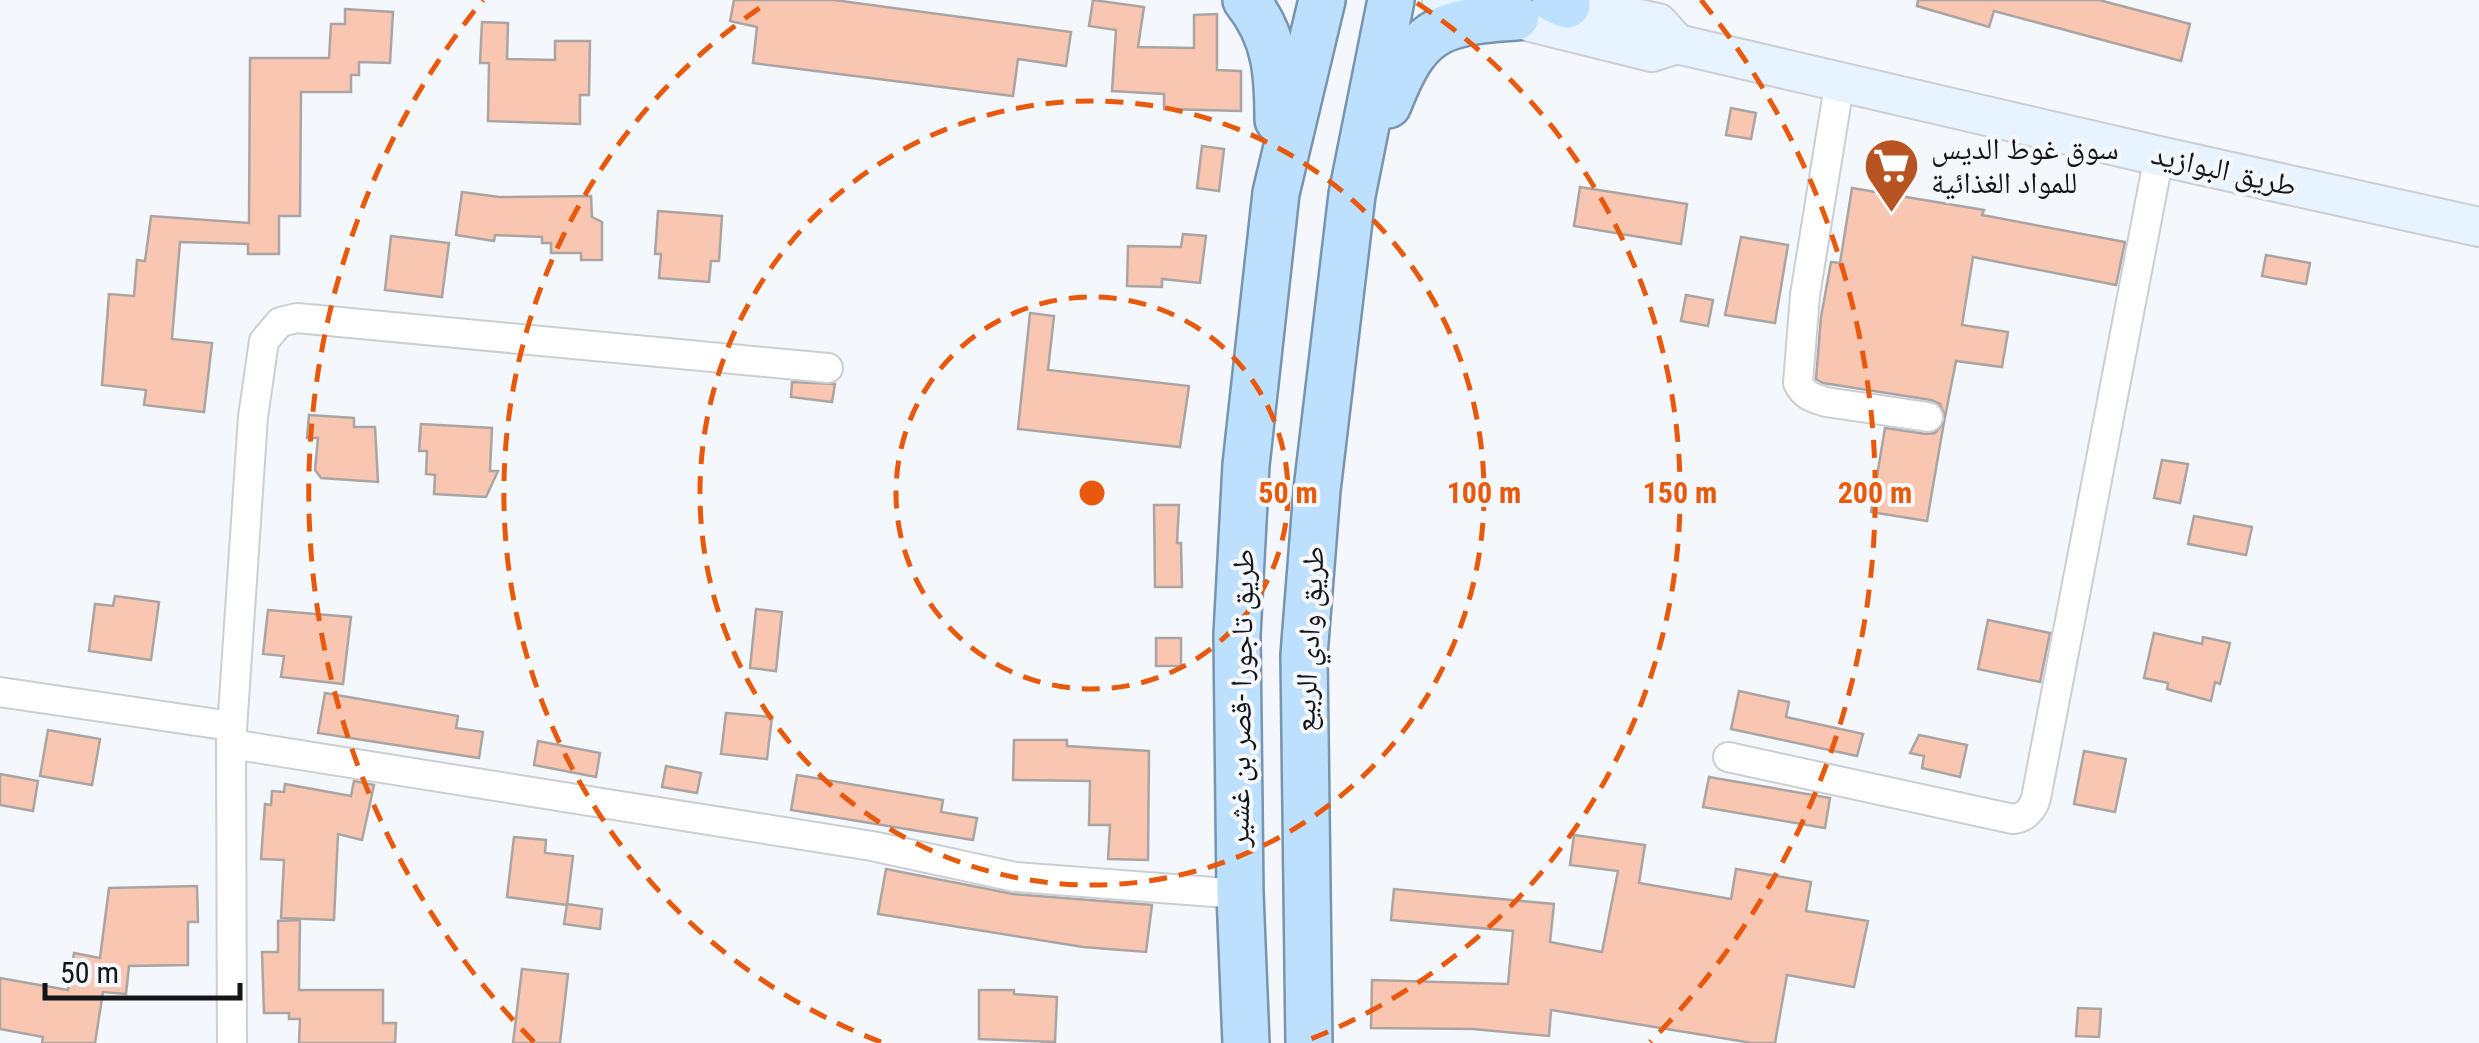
<svg xmlns="http://www.w3.org/2000/svg" width="2479" height="1043" viewBox="0 0 2479 1043" font-family="'Roboto Condensed','Noto Naskh Arabic',sans-serif">
<style>
.building{fill:#f9c6b2;stroke:#aaa5a3;stroke-width:2.5}
.lines{fill:none;stroke-linecap:round;stroke-linejoin:round}
.minor-casing{stroke:#cbced2;stroke-width:32}
.secondary-casing{stroke:#cbced2;stroke-width:42}
.trunk-casing{stroke:#7894ae;stroke-width:50}
.minor{stroke:#fff;stroke-width:28}
.secondary{stroke:#e7f4ff;stroke-width:38}
.trunk{stroke:#bee0ff;stroke-width:45}
.ring{fill:none;stroke:#e8590c;stroke-width:5;stroke-dasharray:18 12}
.labels{text-anchor:middle;stroke-width:8;stroke-linejoin:round;paint-order:stroke}
.poi-label{font-size:30px;fill:#141517;stroke:#f4f8fc;text-anchor:start}
.street-label{font-size:30px;fill:#141517;stroke:#f4f8fc}
.centre{fill:#e8590c;stroke:#f4f8fc;stroke-width:5}
.ring-label{font-size:30px;text-anchor:middle;font-weight:bold;fill:#e8590c;stroke:#f4f8fc;stroke-width:8;stroke-linejoin:round;paint-order:stroke}
</style>
<rect width="100%" height="100%" fill="#f4f8fc"/>
<g class="building">
<polygon points="734,0 834,0 1071,32 1066,66 1018,59 1013,96 753,63 757,27 730,21"/>
<polygon points="1093,0 1144,7 1138,47 1194,48 1194,15 1217,14 1217,70 1241,71 1241,111 1164,109 1164,94 1112,91 1116,30 1089,26"/>
<polygon points="1918,0 2099,0 2190,24 2181,61 1994,11 1989,27 1917,6"/>
<polygon points="345,9 393,12 390,63 359,62 359,75 351,75 351,92 301,92 300,216 279,216 279,254 248,254 248,244 180,242 172,339 212,343 204,412 144,405 146,390 102,385 109,294 134,296 137,260 145,261 151,216 249,223 250,58 329,58 331,24 345,24"/>
<polygon points="482,22 508,23 507,59 555,60 555,41 590,41 589,95 580,95 580,124 488,121 489,63 480,63"/>
<polygon points="1731,108 1756,113 1751,139 1726,135"/>
<polygon points="1202,146 1224,149 1219,191 1197,188"/>
<polygon points="1580,187 1687,204 1681,244 1574,226"/>
<polygon points="1852,188 1984,210 1982,215 2125,242 2116,285 1973,257 1962,325 2008,332 2002,367 1956,361 1945,417 1940,404 1931,400 1823,383 1816,379 1821,317 1831,262 1840,263"/>
<polygon points="462,192 499,197 591,196 592,217 602,222 602,260 581,260 581,253 551,253 551,243 542,243 542,237 495,235 494,241 456,235"/>
<polygon points="658,211 722,216 719,261 711,261 709,282 659,278 661,254 655,254"/>
<polygon points="1183,234 1206,236 1200,283 1162,279 1162,287 1127,286 1128,246 1181,247"/>
<polygon points="391,236 449,243 442,297 385,290"/>
<polygon points="1741,237 1788,245 1775,323 1725,315"/>
<polygon points="2266,255 2310,263 2306,284 2262,276"/>
<polygon points="1686,295 1713,300 1708,326 1681,321"/>
<polygon points="1030,313 1054,316 1048,370 1189,386 1180,447 1018,429"/>
<polygon points="792,382 835,384 832,402 791,397"/>
<polygon points="309,415 354,418 354,427 375,427 378,482 321,478 315,470 318,438 307,438"/>
<polygon points="1944,422 1927,521 1871,512 1885,428 1926,434 1935,433"/>
<polygon points="421,424 492,428 490,471 498,471 486,497 434,494 435,475 426,474 427,451 419,451"/>
<polygon points="2162,460 2188,464 2180,503 2154,498"/>
<polygon points="1154,505 1179,505 1177,543 1181,543 1182,587 1155,587"/>
<polygon points="2194,516 2252,527 2246,555 2188,544"/>
<polygon points="115,596 159,602 151,660 89,651 95,604 113,606"/>
<polygon points="756,609 782,612 776,671 750,668"/>
<polygon points="268,610 351,617 343,684 281,677 284,656 263,654"/>
<polygon points="1988,620 2050,633 2040,682 1978,669"/>
<polygon points="2154,633 2202,644 2203,637 2230,643 2220,684 2215,682 2211,701 2167,689 2168,683 2144,678"/>
<rect x="1156" y="638" width="25" height="28"/>
<polygon points="1739,691 1789,702 1786,717 1863,734 1857,756 1731,729"/>
<polygon points="325,693 458,716 456,728 483,732 479,758 318,733"/>
<polygon points="726,713 772,717 767,759 721,754"/>
<polygon points="48,730 100,739 92,785 40,776"/>
<polygon points="1919,735 1967,745 1960,777 1922,768 1924,756 1910,753"/>
<polygon points="1014,740 1067,740 1067,746 1149,751 1148,860 1108,859 1110,825 1089,825 1090,781 1013,780"/>
<polygon points="538,741 600,753 596,777 534,765"/>
<polygon points="2084,751 2126,759 2115,812 2074,804"/>
<polygon points="666,766 701,773 697,793 662,787"/>
<polygon points="0,774 38,781 33,811 0,805"/>
<polygon points="797,775 943,800 941,812 977,818 973,840 791,810"/>
<polygon points="1709,777 1830,798 1825,828 1703,807"/>
<polygon points="354,781 374,785 362,840 338,834 334,920 281,918 284,860 261,859 265,804 271,805 272,791 284,792 285,784 351,796"/>
<polygon points="1574,835 1645,845 1639,883 1731,899 1736,869 1811,882 1806,911 1868,921 1854,987 1787,975 1775,1043 1752,1043 1551,1010 1549,1036 1473,1029 1371,1028 1372,980 1508,984 1513,931 1391,920 1394,889 1554,904 1550,942 1602,952 1618,871 1570,865"/>
<polygon points="514,837 546,840 545,853 573,856 567,905 507,897"/>
<polygon points="886,869 1013,894 1152,905 1146,952 1083,947 878,914"/>
<polygon points="197,886 198,922 188,922 188,965 129,966 126,994 103,992 95,1043 42,1043 43,1037 0,1029 0,978 68,990 74,953 100,958 109,888"/>
<polygon points="567,904 602,909 600,929 564,924"/>
<polygon points="300,920 299,990 383,990 383,1023 396,1023 395,1043 299,1043 300,1019 289,1019 289,1013 264,1013 262,952 278,952 278,921"/>
<polygon points="522,969 568,974 560,1043 513,1043"/>
<polygon points="979,990 1014,990 1014,994 1057,997 1055,1042 979,1039"/>
<polygon points="2078,1008 2101,1009 2099,1037 2076,1036"/>
</g>
<g class="lines">
<defs>
<g id="minor">
<path d="M 1840,80 L 1805,295 L 1798,383 C 1804,396 1814,398 1826,402 L 1928,417"/>
<polyline points="0,692 231,726"/>
<polyline points="231,744 872,846 1015,877 1240,894"/>
<path d="M 1728,757 L 2013,819 C 2025,818 2033,809 2036,798 L 2159,156"/>
<polyline points="232,1043 231,744 253,417 264,341 280,322 297,318 828,368"/>
</g>
<g id="secondary">
<polyline points="1442,0 1652,52 1677,44"/>
<polyline points="1560,3 1658,23 1677,44"/>
<polyline points="1677,44 2159,156 2479,227"/>
</g>
<g id="trunk">
<path d="M 1246,0 C 1276,37 1278,75 1278,120"/>
<polyline points="1555,0 1567,5"/>
<path d="M 1388,105 C 1417,30 1437,22 1516,17"/>
<polyline points="1246,1043 1240,894 1237,635 1246,465 1276,193 1322,0"/>
<polyline points="1309,1043 1304,655 1317,490 1352,195 1391,0"/>
</g>
</defs>
<use href="#minor" class="minor-casing"/>
<use href="#secondary" class="secondary-casing"/>
<use href="#trunk" class="trunk-casing"/>
<use href="#minor" class="minor"/>
<use href="#secondary" class="secondary"/>
<use href="#trunk" class="trunk"/>
</g>
<g class="ring">
<circle cx="1092" cy="493" r="196"/>
<circle cx="1092" cy="493" r="392"/>
<path d="M881 1042A588 588 0 0 1 767 3M1417 3A588 588 0 0 1 1303 1042"/>
<path d="M534 1042A783 783 0 0 1 483 0M1701 0A783 783 0 0 1 1650 1042"/>
</g>
<defs>
<symbol id="supermarket-pin" viewBox="-11 -11 22 30"><path d="M0 17L-7.5 6A9.5 9.5 0 1 1 7.5 6Z" fill="#b85322" stroke="#f4f8fc"/><path d="M-6-5.5h2.5l.6 2H6L4.5 2H-2.5L-4.4-4H-6ZM-1.5 3.2a1.3 1.3 0 1 0 .1 0ZM3 3.2a1.3 1.3 0 1 0 .1 0Z" fill="#fff"/></symbol>
</defs>
<g fill-rule="evenodd">
<use href="#supermarket-pin" x="1860" y="134" width="63" height="86"/>
</g>
<g class="labels">
<g class="poi-label">
<text x="1931" y="159">سوق غوط الديس<tspan x="1931" dy="34">للمواد الغذائية</tspan></text>
</g>
<g class="street-label">
<text transform="translate(2224 170) rotate(13)" y="10">طريق البوازيد</text>
<text transform="translate(1309 639) rotate(-87)" y="10">طريق وادي الربيع</text>
<text transform="translate(1241 698) rotate(-89)" y="10">طريق تاجورا -قصر بن غشير</text>
</g>
</g>
<circle cx="1092" cy="493" r="15" class="centre"/>
<g class="ring-label">
<text x="1288" y="503">50 m</text>
<text x="1484" y="503">100 m</text>
<text x="1680" y="503">150 m</text>
<text x="1875" y="503">200 m</text>
</g>
<path d="M45 983v15h195v-15" fill="none" stroke="#141517" stroke-width="5"/>
<text x="60" y="983" font-size="30" fill="#141517" stroke="#f4f8fc" stroke-width="8" paint-order="stroke">50 m</text>
</svg>
